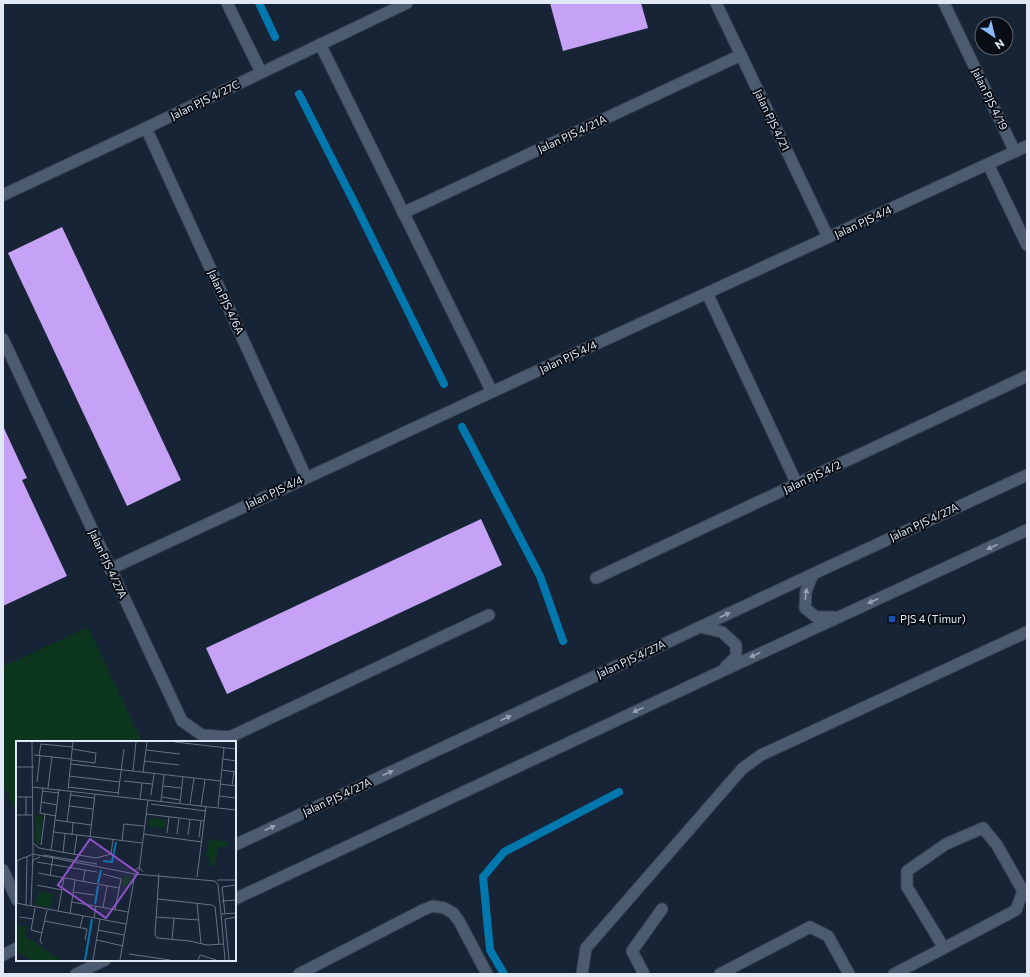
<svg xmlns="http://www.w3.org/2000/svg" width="1030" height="977" viewBox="0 0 1030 977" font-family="Commissioner,sans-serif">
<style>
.green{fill:#0d361e}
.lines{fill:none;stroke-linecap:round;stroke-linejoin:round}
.stream{stroke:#0077ad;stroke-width:8}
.building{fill:#c5a2f5}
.service-casing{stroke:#384251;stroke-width:13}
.minor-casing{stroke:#384251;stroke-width:13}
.secondary-casing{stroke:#384251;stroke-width:13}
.service{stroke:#4c5b70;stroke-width:11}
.minor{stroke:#4c5b70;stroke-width:11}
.secondary{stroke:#4c5b70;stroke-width:11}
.oneway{fill:#96a2b2}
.transit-dot{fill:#1a4fb4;stroke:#080d15;stroke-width:1.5}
.labels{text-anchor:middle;stroke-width:4;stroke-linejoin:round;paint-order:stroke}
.street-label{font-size:11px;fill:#dfe8f4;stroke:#080d15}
.poi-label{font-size:11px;fill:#dfe8f4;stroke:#080d15;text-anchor:start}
.inset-river{fill:none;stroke:#0077ad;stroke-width:2}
.inset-road{fill:none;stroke:#677282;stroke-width:1}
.view{fill:#8f52ca;fill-opacity:0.15;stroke:#8f52ca;stroke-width:2}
.inset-edge{fill:none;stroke:#dfe8f4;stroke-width:2}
</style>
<rect width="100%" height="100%" fill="#172436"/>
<polygon class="green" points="88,627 142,742 17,742 17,813 3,783 3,667"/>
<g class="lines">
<g class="stream">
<polyline points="259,3 275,37"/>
<polyline points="299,94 356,206 444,384"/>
<polyline points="462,427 540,576 563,641"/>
<polyline points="504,974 490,950 483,877 504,852 619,792"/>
</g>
</g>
<g class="building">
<polygon points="550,3 641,3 648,28 563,51"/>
<polygon points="62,227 181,480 127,506 8,253"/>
<polygon points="3,426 27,478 22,480 67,576 3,606"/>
<polygon points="481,519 502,565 227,694 206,648"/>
</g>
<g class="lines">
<defs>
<g id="service">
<polyline points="320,44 492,392"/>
<polyline points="988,164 1027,245"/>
<polygon points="983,828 997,845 1023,891 1016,910 944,948 907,887 907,871 946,844"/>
<polyline points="299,974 423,910 433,906 444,908 453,913 459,921 487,974"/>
<polyline points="644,974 632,951 662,909"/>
<polyline points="720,974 810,927 828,936 849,974"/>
<polyline points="894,974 944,948"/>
</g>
<g id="minor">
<polyline points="227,3 261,72"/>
<polyline points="716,3 828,237"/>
<polyline points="944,3 1015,152"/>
<polyline points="146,128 306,477"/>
<polyline points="3,195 146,128 407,3"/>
<polyline points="403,213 741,55"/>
<polyline points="707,293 797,484"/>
<polyline points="3,339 182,721 202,735 230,737 489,615"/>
<path d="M 110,569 C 415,426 721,287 1027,146"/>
<polyline points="596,578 1027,376"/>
<polyline points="3,870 17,900"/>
<polyline points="582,974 586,948 742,769 761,755 1027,632"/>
</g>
<g id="secondary">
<polyline points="813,574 806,591 805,608 816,617 835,617"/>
<polyline points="700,627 722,632 736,645 736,657 726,666"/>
<polyline points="235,845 813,574 1027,475"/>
<polyline points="235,899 720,672 1027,530"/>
<polyline points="3,955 17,948"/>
<polyline points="76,974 105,960"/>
</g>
</defs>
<use href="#service" class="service-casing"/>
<use href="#minor" class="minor-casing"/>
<use href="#secondary" class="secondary-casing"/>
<use href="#service" class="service"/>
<use href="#minor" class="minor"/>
<use href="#secondary" class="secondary"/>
</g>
<defs><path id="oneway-solid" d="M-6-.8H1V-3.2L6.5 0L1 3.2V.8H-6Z"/></defs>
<g class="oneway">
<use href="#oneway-solid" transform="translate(992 547) rotate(155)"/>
<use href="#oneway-solid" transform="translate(806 594) rotate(-82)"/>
<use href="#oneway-solid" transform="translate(873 601) rotate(155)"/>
<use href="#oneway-solid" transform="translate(725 615) rotate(-25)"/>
<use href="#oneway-solid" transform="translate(755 655) rotate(155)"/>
<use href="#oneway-solid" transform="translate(638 710) rotate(155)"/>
<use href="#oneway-solid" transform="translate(506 718) rotate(-25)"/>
<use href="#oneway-solid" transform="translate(388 773) rotate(-25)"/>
<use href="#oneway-solid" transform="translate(270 828) rotate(-25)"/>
</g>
<rect class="transit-dot" x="888" y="615" width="8" height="8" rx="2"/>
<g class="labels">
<g class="street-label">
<text transform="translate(990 99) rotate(64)" y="4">Jalan PJS 4/19</text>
<text transform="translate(205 100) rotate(-26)" y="4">Jalan PJS 4/27C</text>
<text transform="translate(772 120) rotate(64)" y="4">Jalan PJS 4/21</text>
<text transform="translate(572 134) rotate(-25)" y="4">Jalan PJS 4/21A</text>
<text transform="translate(863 222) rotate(-25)" y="4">Jalan PJS 4/4</text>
<text transform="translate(226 302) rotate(65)" y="4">Jalan PJS 4/6A</text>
<text transform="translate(568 357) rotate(-25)" y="4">Jalan PJS 4/4</text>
<text transform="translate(812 477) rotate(-25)" y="4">Jalan PJS 4/2</text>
<text transform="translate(274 492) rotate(-25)" y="4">Jalan PJS 4/4</text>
<text transform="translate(924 522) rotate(-25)" y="4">Jalan PJS 4/27A</text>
<text transform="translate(108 564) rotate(65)" y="4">Jalan PJS 4/27A</text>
<text transform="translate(631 659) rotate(-25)" y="4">Jalan PJS 4/27A</text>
<text transform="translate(337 797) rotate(-25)" y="4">Jalan PJS 4/27A</text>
</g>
<g class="poi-label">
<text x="900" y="623">PJS 4 (Timur)</text>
</g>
</g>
<g transform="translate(16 741)">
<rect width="220" height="220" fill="#172436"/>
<path d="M 23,73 L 27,74 L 23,105 L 20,101 L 19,79 L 20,75 ZM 133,77 L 150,79 L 149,87 L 132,85 ZM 193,98 L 212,101 L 211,106 L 202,106 L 199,125 L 193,124 L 194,117 L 190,116 ZM105.5 140a5.5 5.5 0 1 1 11 0a5.5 5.5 0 1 1-11 0ZM 24,150 L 37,153 L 34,167 L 19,164 ZM 0,179 L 1,184 L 11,186 L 8,195 L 45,219 L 16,219 L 0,210 Z" fill="#0d361e"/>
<path class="inset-river" d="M 87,120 L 96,121 L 100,101M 82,142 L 85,129M 79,163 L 82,145M 69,219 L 76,178"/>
<path class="inset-road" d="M 16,1 L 17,113M 159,1 L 220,8M 130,9 L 164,13M 18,14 L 55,18M 23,14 L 25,3 L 57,6M 207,18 L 220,20M 55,19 L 79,22 L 80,12 L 56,8M 128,20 L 163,24M 55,23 L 205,40M 0,26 L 18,26M 206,29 L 220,31M 117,30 L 120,1M 127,31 L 131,1M 53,35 L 104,41M 108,40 L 136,43M 21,41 L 24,15M 204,43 L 220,45M 216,44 L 218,31M 147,45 L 165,47M 16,46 L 220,69M 27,46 L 24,72 L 40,75M 52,46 L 103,52M 32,47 L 36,16M 52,48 L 57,1M 26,50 L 43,52M 55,54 L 78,57M 102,54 L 108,8M 135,54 L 138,33M 203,55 L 220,57M 0,56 L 16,56M 10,56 L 10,74M 146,56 L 164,59M 124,58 L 126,42M 145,60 L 148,34M 25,61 L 41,64M 164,62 L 167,36M 135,63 L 190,70M 174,63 L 178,37M 53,65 L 77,68M 185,65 L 189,39M 202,66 L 208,7M 130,73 L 188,80M 0,74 L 16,74M 39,79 L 75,84M 51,81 L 55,50M 38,91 L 126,102M 151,92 L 153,76M 127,93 L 186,101M 161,93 L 163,77M 56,94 L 57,82M 172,94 L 174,79M 74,96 L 79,53M 183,96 L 185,80M 106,100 L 108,83 L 128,85M 17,102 L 23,107 L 80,117 L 95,113 L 97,99M 25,104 L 29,73M 35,110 L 43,48M 47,112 L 49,93M 17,113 L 119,133 L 199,140 L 202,144 L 205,173 L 220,172M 27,114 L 81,123M 58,114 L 61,94M 0,120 L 17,113 L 15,165M 1,120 L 1,162M 21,121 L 81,131M 16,124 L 17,119 L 24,116M 118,130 L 123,126 L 127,131M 123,130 L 132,59M 22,132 L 103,147M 87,133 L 105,138 L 99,169M 143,133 L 139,193 L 141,197 L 174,200 L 191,204 L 208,203M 34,135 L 37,115M 181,136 L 190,65M 201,139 L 220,139M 67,141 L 69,129M 21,144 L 46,149M 57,151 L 78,154M 142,158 L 196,164 L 199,166 L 203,203M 206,160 L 220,159M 56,161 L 112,171M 0,162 L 110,183M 181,162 L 185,203M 10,165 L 11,116M 87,166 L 91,145M 19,167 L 15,189 L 26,192M 42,171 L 48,137M 54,173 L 59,139M 205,173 L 209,219M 209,173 L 206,146 L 220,144M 4,176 L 17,178M 140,176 L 183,179M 78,177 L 80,165M 28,180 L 71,188 L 69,199M 64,187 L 67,175M 82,189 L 108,194M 81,199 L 107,205M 156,199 L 158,177M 26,203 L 24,200 L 31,169M 113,213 L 154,219M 77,219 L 84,178M 104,219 L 119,133M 182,219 L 184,214 L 200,219M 213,219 L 209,178 L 220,176"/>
<path class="view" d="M 74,98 L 122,132 L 90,177 L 42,144 Z"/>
<rect width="220" height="220" class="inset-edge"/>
</g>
<rect width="1030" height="977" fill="none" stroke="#dfe8f4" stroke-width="8"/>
<g transform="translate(994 36) rotate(145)"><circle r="19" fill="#080d15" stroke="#5e656e"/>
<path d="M0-3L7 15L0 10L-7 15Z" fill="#8bb9fc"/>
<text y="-6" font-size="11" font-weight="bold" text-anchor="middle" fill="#dfe8f4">N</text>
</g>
</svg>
